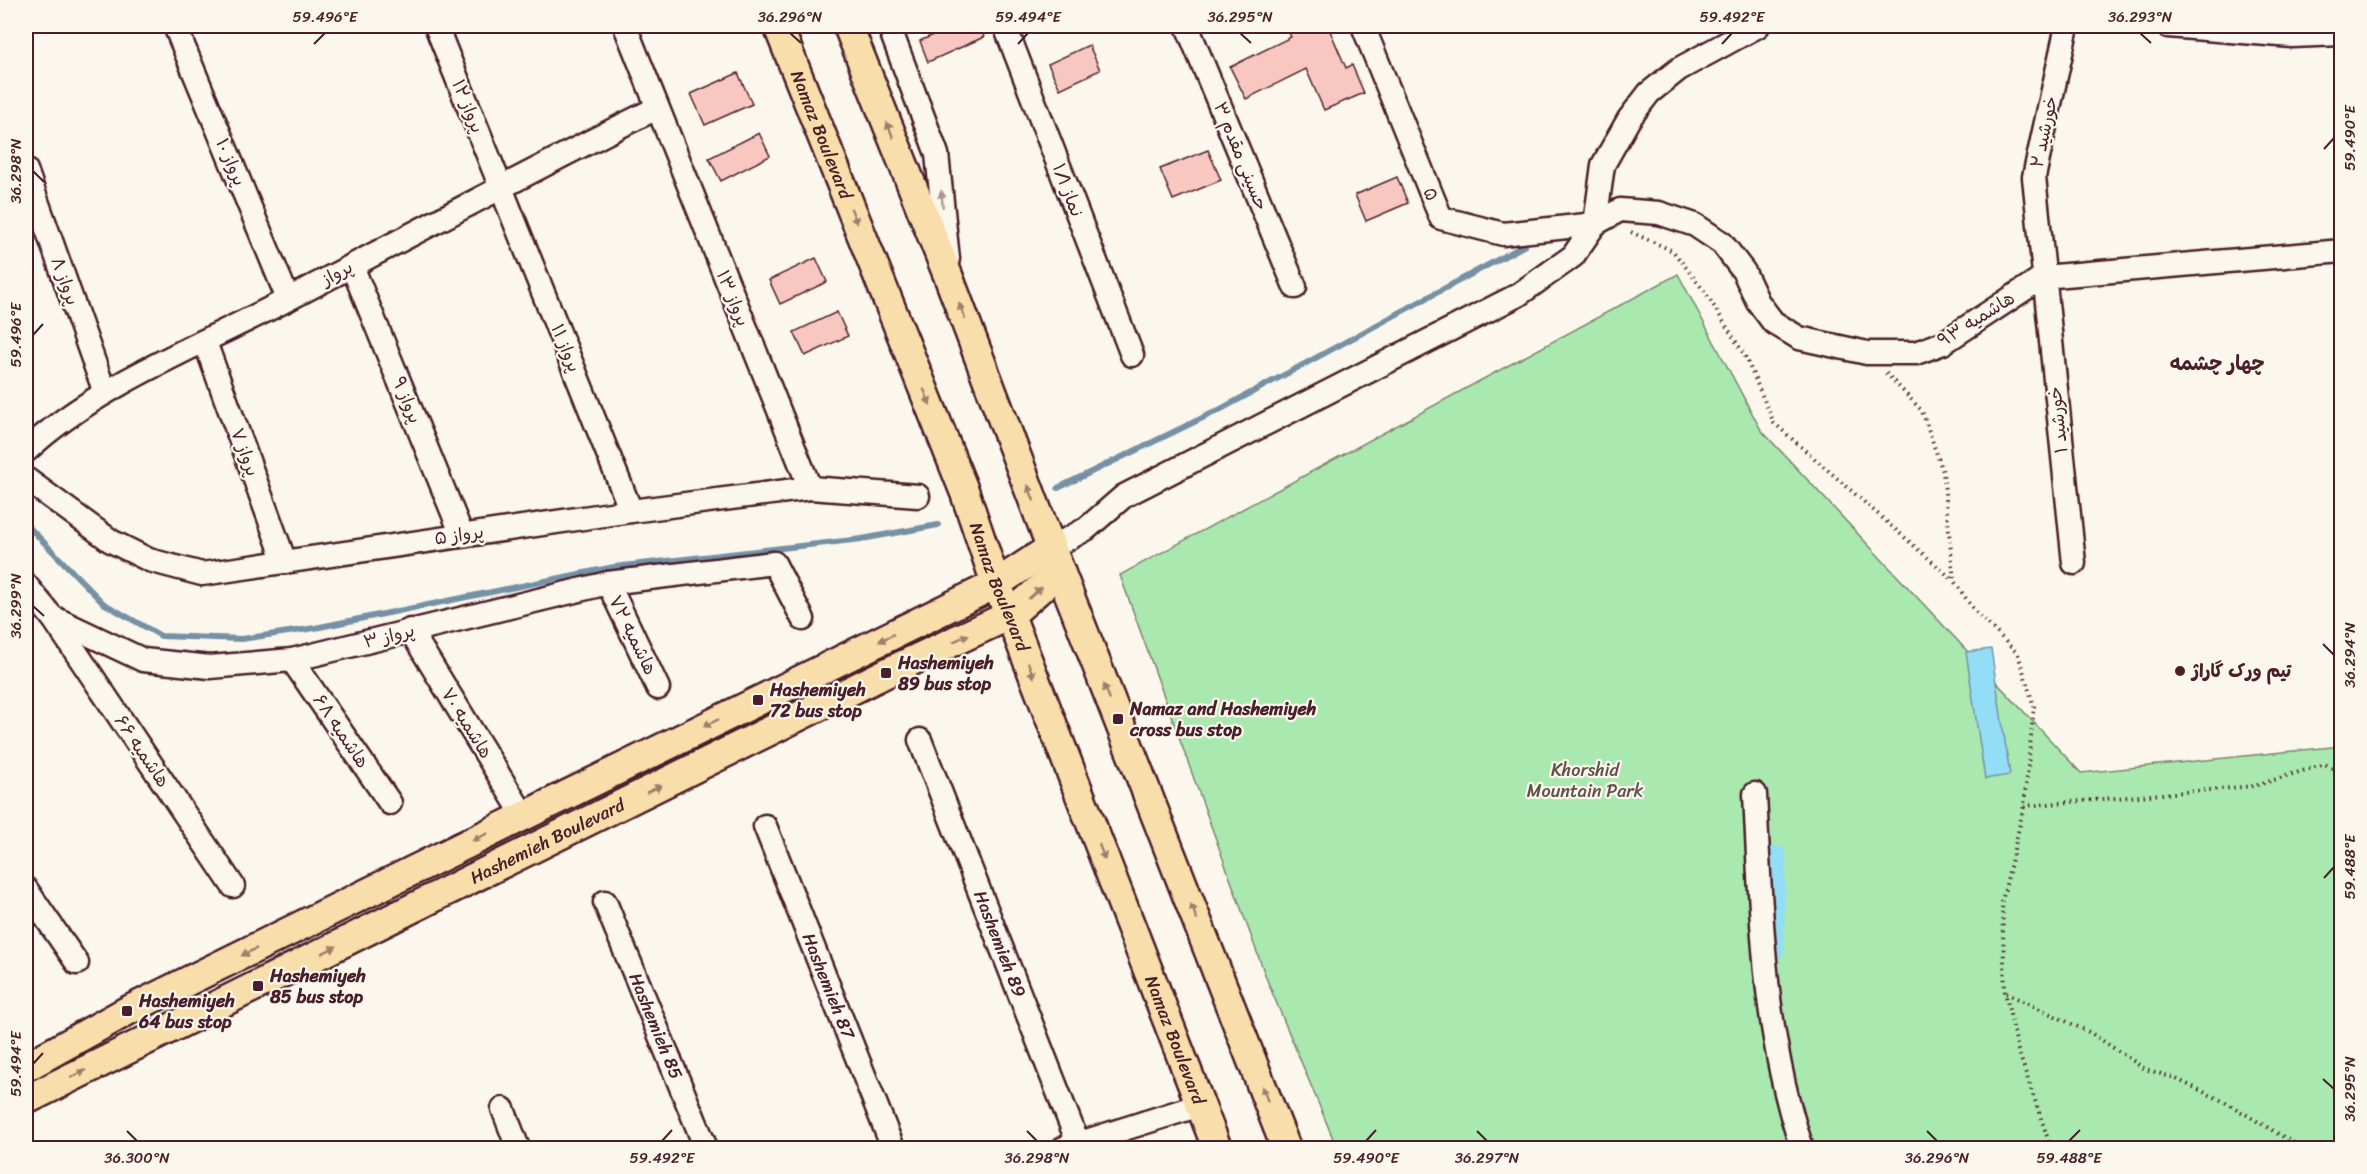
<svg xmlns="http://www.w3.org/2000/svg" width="2367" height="1174" viewBox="0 0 2367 1174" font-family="Sriracha,'Playpen Sans Arabic',sans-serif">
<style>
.green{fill:#a9e8af;stroke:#7a846d;stroke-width:1.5}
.water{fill:#94ddf6;stroke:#7691a5;stroke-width:1.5}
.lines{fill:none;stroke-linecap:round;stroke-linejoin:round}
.stream{stroke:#7691a5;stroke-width:6}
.canal{stroke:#94ddf6;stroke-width:20}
.building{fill:#f8c8c0;stroke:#4a1f2b;stroke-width:1.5}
.minor-casing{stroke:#4a1f2b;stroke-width:27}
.major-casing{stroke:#4a1f2b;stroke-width:33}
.path{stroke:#4a1f2b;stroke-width:4;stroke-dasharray:1.5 4.5;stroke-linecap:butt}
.minor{stroke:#fbf7ec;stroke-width:22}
.major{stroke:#f8deab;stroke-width:28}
.oneway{fill:#a17e6b}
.oneway2{fill:#ab9695}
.ticks{fill:none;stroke:#4a1f2b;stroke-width:2}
.poi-dot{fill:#4a1f2b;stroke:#fbf7ec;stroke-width:2}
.labels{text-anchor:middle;stroke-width:4.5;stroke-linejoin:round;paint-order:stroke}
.street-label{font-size:18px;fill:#4a1f2b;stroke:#fbf7ec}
.poi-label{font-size:18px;font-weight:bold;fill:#4a1f2b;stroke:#fbf7ec;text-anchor:start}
.park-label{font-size:18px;fill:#62514c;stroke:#fbf7ec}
.neighbourhood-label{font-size:20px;font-weight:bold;fill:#4a1f2b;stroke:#fbf7ec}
.neatline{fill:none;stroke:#4a1f2b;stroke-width:2}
.ticks-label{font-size:15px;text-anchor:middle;fill:#4a1f2b}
</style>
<rect width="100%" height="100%" fill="#fbf7ec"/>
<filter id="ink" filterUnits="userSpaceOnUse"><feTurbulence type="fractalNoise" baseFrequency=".0167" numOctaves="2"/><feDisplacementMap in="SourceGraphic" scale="12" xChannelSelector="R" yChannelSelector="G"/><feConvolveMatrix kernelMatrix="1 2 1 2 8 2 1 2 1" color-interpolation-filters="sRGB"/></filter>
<g filter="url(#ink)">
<polygon class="green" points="1678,274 1761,430 2081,773 2341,746 2341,1148 1337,1148 1267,980 1120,575"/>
<polygon class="water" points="1991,649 2010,775 1985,779 1966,652"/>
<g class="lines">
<g class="stream">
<polyline points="1058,488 1221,409 1525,245"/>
<polyline points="26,524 103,603 161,636 242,639 315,628 614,567 862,539 938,525"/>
</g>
<polyline class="canal" points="1774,950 1776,856"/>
</g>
<g class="building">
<polygon points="953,26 980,26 984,37 928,62 920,41"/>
<polygon points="1286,26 1328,26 1346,68 1352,65 1364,93 1324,110 1306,69 1246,99 1230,67 1291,37"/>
<polygon points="1089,45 1100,70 1060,89 1048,64"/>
<polygon points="738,73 752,104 705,125 691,94"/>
<polygon points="759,133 770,156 721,181 709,158"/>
<polygon points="1208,150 1221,180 1173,200 1160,169"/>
<polygon points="1397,177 1408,203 1366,221 1355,195"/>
<polygon points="816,258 827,282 780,304 769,280"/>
<polygon points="837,312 848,336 805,356 794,332"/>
</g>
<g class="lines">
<defs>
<g id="minor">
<polyline points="175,26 288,299"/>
<polyline points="436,26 631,511"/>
<polyline points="625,26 810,488"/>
<polyline points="889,26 937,154 948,259"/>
<polyline points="1005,26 1132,355"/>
<polyline points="1187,26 1295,287"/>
<polyline points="1363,26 1441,218 1503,234 1595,224 1620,210 1659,213 1695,225 1722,243 1744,272 1758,302 1773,322 1799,338 1867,353 1916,353 1943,343 2043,277 2342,251"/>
<polyline points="2067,26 2034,177 2074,563"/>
<polyline points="2168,26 2292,36 2342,34"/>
<polyline points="26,170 105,393"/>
<polyline points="352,266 462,535"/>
<polyline points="205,342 285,562"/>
<path d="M 26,451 C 91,389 193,348 273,307 C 401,241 527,172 657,108"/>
<polyline points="26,479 111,541 149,560 202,574 631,511 810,488 918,496"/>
<polyline points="1051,548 1086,529 1124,496 1518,295 1573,256 1595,224 1603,165 1629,119 1649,93 1679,69 1758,26"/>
<polyline points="608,583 658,688"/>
<polyline points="26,585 52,617 143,660 210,667 292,660 608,583 774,563 803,619"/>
<polyline points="53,618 233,886"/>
<polyline points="410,630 524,816"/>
<polyline points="292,660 390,803"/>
<path id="s1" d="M 920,740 L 1080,1148"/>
<path d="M 1755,794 C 1761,914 1763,1034 1802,1148"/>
<path id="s2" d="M 765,826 L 893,1148"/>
<polyline points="26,889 77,963"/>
<path id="s3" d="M 605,902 L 706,1148"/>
<polyline points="503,1109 518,1148"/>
<polyline points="1064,1148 1200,1105"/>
</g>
<g id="major">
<path id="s4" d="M 778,26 L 965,493 L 996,584 L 1010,615 L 1217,1148"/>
<polyline points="848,26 949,278 1060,571 1286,1148"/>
<polyline points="26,1067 127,1011 996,584 1051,548"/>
<path id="s5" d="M 26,1100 L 886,673 L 1010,615 L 1060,571"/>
</g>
</defs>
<use href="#minor" class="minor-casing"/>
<use href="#major" class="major-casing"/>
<g class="path">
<polyline points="1631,232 1673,251 1705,292 1745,356 1774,423 1953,580"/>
<polyline points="1886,373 1922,411 1943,472 1954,581 1974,610 2018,654 2034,707 2024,806 2002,902 2005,992 2018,1050 2051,1148"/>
<polyline points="2024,806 2254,786 2325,764 2342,774"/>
<polyline points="2006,993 2091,1033 2145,1069 2174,1078 2225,1102 2302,1148"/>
</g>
<use href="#minor" class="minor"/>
<use href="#major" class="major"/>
</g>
<defs><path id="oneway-solid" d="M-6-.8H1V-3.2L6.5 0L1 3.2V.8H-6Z" transform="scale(1.5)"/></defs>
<g class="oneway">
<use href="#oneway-solid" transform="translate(890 130) rotate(-112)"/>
<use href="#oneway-solid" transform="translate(854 216) rotate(68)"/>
<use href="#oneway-solid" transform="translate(962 311) rotate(-111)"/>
<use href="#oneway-solid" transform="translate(927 397) rotate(68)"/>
<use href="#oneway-solid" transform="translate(1031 493) rotate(-111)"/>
<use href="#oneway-solid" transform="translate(1035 593) rotate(-42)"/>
<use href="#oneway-solid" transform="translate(886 638) rotate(154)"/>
<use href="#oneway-solid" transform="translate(961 638) rotate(-25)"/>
<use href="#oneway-solid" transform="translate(1031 670) rotate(69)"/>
<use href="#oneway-solid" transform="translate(1107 692) rotate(-112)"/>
<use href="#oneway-solid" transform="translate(711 723) rotate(154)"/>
<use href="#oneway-solid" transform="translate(654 789) rotate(-26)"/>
<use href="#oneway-solid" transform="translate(480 837) rotate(154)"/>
<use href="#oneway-solid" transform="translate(1102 852) rotate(69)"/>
<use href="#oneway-solid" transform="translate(1194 912) rotate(-111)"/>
<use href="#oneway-solid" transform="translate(329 950) rotate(-26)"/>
<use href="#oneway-solid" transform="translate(249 952) rotate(154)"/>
<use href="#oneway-solid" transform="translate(78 1074) rotate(-26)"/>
<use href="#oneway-solid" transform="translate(1265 1094) rotate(-111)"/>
</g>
<use class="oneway2" href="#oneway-solid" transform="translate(942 199) rotate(-95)"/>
</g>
<path class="ticks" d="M 790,33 L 801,43M 1240,33 L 1251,43M 2140,33 L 2151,43M 314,44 L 325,33M 1018,44 L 1028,33M 1722,44 L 1732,33M 2324,149 L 2334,138M 33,171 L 44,182M 33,335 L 43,324M 33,606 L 44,616M 2323,644 L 2334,655M 2324,878 L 2334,867M 33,1064 L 43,1053M 2323,1079 L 2334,1089M 127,1131 L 137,1141M 1027,1131 L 1037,1141M 1477,1131 L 1487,1141M 1927,1131 L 1937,1141M 662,1141 L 672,1130M 1366,1141 L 1376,1130M 2069,1141 L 2080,1130"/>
<g class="poi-dot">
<circle cx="2180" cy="671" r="6"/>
<rect x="880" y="667" width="12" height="12" rx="3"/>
<rect x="752" y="694" width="12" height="12" rx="3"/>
<rect x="1112" y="713" width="12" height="12" rx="3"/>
<rect x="252" y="980" width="12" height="12" rx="3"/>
<rect x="121" y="1005" width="12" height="12" rx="3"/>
</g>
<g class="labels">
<g class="street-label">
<text transform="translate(468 106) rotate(68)" y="6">پرواز ۱۲</text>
<text transform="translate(2044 132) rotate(-78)" y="6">خورشید ۲</text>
<text dy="6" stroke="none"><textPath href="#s4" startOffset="117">Namaz Boulevard</textPath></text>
<text transform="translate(1241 156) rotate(68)" y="6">حسینی مقدم ۳</text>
<text transform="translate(231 162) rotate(67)" y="6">پرواز ۱۰</text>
<text transform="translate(1068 190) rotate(69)" y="6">نماز ۱/۱</text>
<text transform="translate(1431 194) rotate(68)" y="6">۵</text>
<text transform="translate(337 273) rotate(-28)" y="6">پرواز</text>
<text transform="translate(65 281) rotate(70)" y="6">پرواز ۸</text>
<text transform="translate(733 298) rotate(68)" y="6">پرواز ۱۳</text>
<text transform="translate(1976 319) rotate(-32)" y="6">هاشمیه ۹۳</text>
<text transform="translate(566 348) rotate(68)" y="6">پرواز ۱۱</text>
<text transform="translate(407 400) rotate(68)" y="6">پرواز ۹</text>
<text transform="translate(2058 420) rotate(-96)" y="6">خورشید ۱</text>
<text transform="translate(245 452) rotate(70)" y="6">پرواز ۷</text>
<text transform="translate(459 535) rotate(-8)" y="6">پرواز ۵</text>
<text dy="6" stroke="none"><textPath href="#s4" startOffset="603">Namaz Boulevard</textPath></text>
<text transform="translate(633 635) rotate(64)" y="6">هاشمیه ۷۲</text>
<text transform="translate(389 636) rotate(-14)" y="6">پرواز ۳</text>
<text transform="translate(467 723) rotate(58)" y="6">هاشمیه ۷۰</text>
<text transform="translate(341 731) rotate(56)" y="6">هاشمیه ۶۸</text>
<text transform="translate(142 751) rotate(56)" y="6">هاشمیه ۶۶</text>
<text dy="6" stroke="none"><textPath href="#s5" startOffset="582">Hashemieh Boulevard</textPath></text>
<text dy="6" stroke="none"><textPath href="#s1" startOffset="219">Hashemieh 89</textPath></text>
<text dy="6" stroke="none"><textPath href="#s2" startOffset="172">Hashemieh 87</textPath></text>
<text dy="6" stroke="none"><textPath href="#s3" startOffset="134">Hashemieh 85</textPath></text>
<text dy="6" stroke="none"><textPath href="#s4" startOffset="1089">Namaz Boulevard</textPath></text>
</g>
<g class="poi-label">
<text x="898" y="669">Hashemiyeh<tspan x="898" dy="21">89 bus stop</tspan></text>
<text x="2192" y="677">تیم ورک گاراژ</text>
<text x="770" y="696">Hashemiyeh<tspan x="770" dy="21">72 bus stop</tspan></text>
<text x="1130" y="715">Namaz and Hashemiyeh<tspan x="1130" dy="21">cross bus stop</tspan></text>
<text x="270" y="982">Hashemiyeh<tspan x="270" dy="21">85 bus stop</tspan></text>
<text x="139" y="1007">Hashemiyeh<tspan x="139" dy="21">64 bus stop</tspan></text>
</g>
<g class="park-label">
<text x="1585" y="776">Khorshid<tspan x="1585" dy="21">Mountain Park</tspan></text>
</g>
<g class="neighbourhood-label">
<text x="2217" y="370">چهار چشمه</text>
</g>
</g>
<rect width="2367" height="1174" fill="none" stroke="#fbf7ec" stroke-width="66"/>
<rect x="33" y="33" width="2301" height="1108" class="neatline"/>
<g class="ticks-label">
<text x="325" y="22">59.496°E</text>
<text x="790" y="22">36.296°N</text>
<text x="1028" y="22">59.494°E</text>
<text x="1240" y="22">36.295°N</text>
<text x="1732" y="22">59.492°E</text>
<text x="2140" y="22">36.293°N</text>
<text transform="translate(2350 138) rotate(-90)" y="5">59.490°E</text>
<text transform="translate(16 171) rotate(-90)" y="5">36.298°N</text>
<text transform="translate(16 335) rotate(-90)" y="5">59.496°E</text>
<text transform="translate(16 606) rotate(-90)" y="5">36.299°N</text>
<text transform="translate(2350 655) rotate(-90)" y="5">36.294°N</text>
<text transform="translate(2350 867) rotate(-90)" y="5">59.488°E</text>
<text transform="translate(16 1064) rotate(-90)" y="5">59.494°E</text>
<text transform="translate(2350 1089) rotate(-90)" y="5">36.295°N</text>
<text x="137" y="1163">36.300°N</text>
<text x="662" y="1163">59.492°E</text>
<text x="1037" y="1163">36.298°N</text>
<text x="1366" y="1163">59.490°E</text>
<text x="1487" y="1163">36.297°N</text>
<text x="1937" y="1163">36.296°N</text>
<text x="2069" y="1163">59.488°E</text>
</g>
</svg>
